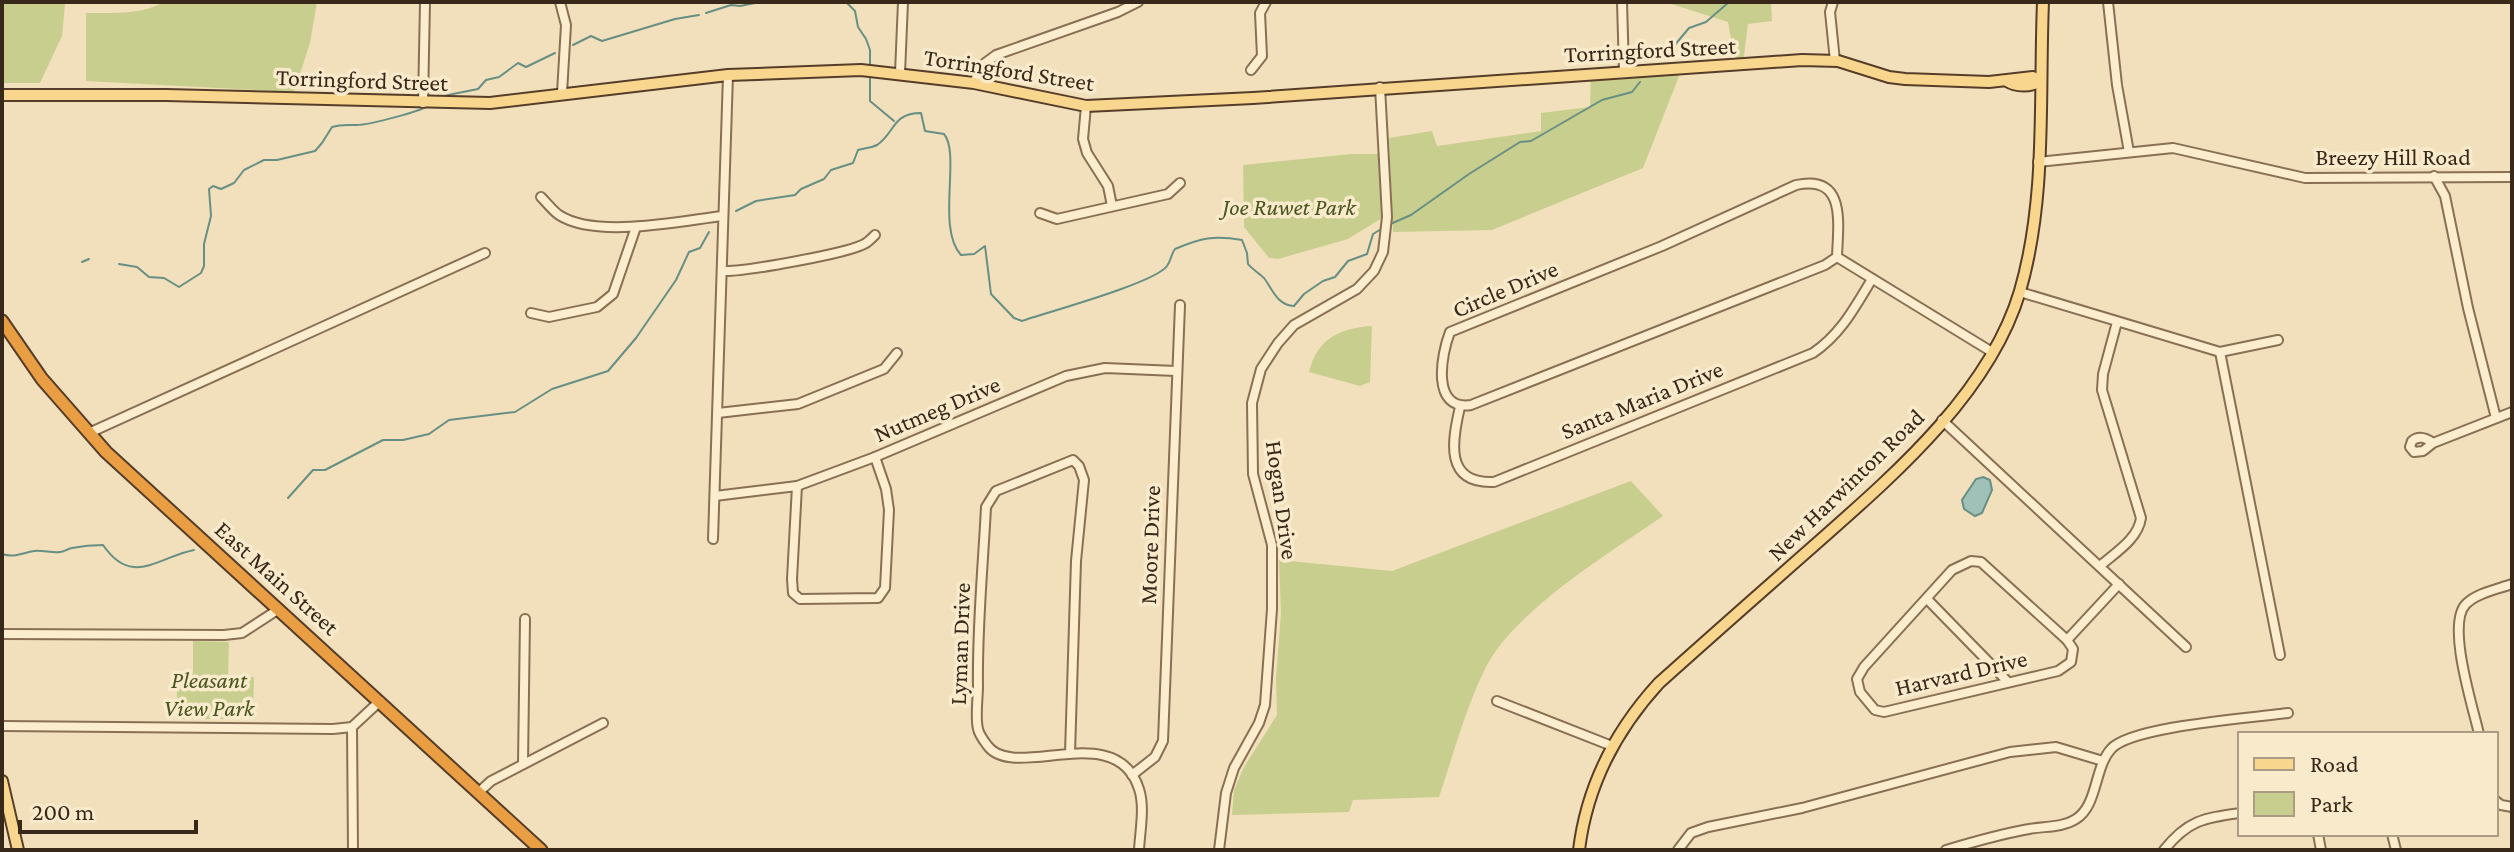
<svg xmlns="http://www.w3.org/2000/svg" width="2514" height="852" viewBox="0 0 2514 852" font-family="'Crimson Pro',serif">
<style>
.green{fill:#c8cf8e}
.water{fill:#9fc1b7;stroke:#678f84;stroke-width:2}
.lines{fill:none;stroke-linecap:round;stroke-linejoin:round}
.stream{stroke:#678f84;stroke-width:2}
.minor-casing{stroke:#896f54;stroke-width:12}
.major-casing{stroke:#563d29;stroke-width:14}
.highway-casing{stroke:#563d29;stroke-width:15}
.minor{stroke:#fbedce;stroke-width:8}
.major{stroke:#f8d68e;stroke-width:10}
.highway{stroke:#e99e43;stroke-width:11}
.labels{text-anchor:middle;stroke-width:7;stroke-linejoin:round;paint-order:stroke}
.street-label{font-size:24px;fill:#37281a;stroke:#f8eacb}
.park-label{font-size:24px;font-style:italic;fill:#48551f;stroke:#f8eacb}
</style>
<rect width="100%" height="100%" fill="#f1e0bb"/>
<g class="green">
<polygon points="2,2 63,2 65,5 62,36 40,83 2,83"/>
<path d="M 164,2 L 317,2 L 310,43 L 294,92 L 86,81 L 86,13 C 111,13 141,15 164,2 Z"/>
<polygon points="1665,2 1771,2 1772,21 1748,24 1743,63 1735,63 1728,22"/>
<polygon points="1683,66 1643,168 1492,230 1393,232 1389,138 1432,131 1437,146 1541,131 1541,113 1590,107 1591,71"/>
<polygon points="1351,154 1380,154 1382,218 1348,239 1278,259 1269,258 1244,227 1243,165"/>
<path d="M 1372,326 L 1370,382 L 1360,386 L 1309,372 C 1317,339 1339,328 1372,326 Z"/>
<path d="M 1631,481 L 1663,516 C 1611,552 1517,609 1487,665 C 1466,706 1454,753 1439,797 L 1353,800 L 1349,812 L 1232,815 L 1234,790 L 1244,767 L 1277,715 L 1276,678 L 1281,613 L 1279,560 L 1392,571 Z"/>
<polygon points="193,641 229,642 228,677 254,677 253,719 178,719 176,673 193,671"/>
</g>
<polygon class="water" points="1983,477 1990,480 1992,490 1982,513 1975,516 1964,509 1962,500 1976,479"/>
<g class="lines">
<g class="stream">
<polyline points="846,2 855,11 858,27 866,39 870,50 870,69"/>
<polyline points="706,13 731,5 740,6 760,2"/>
<polyline points="573,45 591,36 602,41 675,19 699,15"/>
<polyline points="1664,58 1689,28 1706,22 1729,2"/>
<polyline points="870,75 870,101 894,121"/>
<polyline points="438,97 478,89 486,80 499,77 518,63 526,67 555,53"/>
<path d="M 736,211 L 756,201 L 795,195 L 801,189 L 824,179 L 831,170 L 853,163 L 858,150 C 864,148 871,148 877,145 C 895,133 892,113 921,113 L 925,131 L 944,134 C 961,154 936,228 961,255 L 974,254 L 985,246 L 991,294 L 1014,318 L 1022,321 C 1048,312 1155,283 1167,266 C 1171,261 1171,254 1175,249 C 1201,238 1214,235 1242,240 L 1247,253 L 1248,264 C 1252,269 1260,274 1264,278 C 1273,290 1277,305 1294,306 L 1304,294 L 1323,281 L 1335,277 L 1348,261 L 1367,254 L 1373,234 L 1383,228"/>
<polyline points="1388,225 1411,215 1469,174 1520,142 1531,141 1602,100 1632,92 1640,82"/>
<polyline points="82,262 89,259"/>
<path d="M 119,264 L 137,267 L 149,277 L 164,278 L 179,287 L 201,273 L 204,266 L 204,244 L 211,216 L 209,189 L 213,186 L 221,189 L 234,183 L 244,170 L 264,160 L 277,160 L 315,151 L 322,143 L 332,127 C 341,124 348,125 357,125 C 368,125 424,111 431,104"/>
<polyline points="288,498 313,470 325,470 383,440 403,440 429,434 449,420 515,412 552,389 608,371 636,338 676,280 689,252 700,248 709,232"/>
<path d="M 2,554 C 14,558 22,553 34,551 C 43,550 51,553 60,552 C 64,552 67,549 72,548 C 82,546 91,545 103,545 C 132,587 156,558 194,550"/>
</g>
<defs>
<g id="minor">
<polyline points="560,2 566,25 562,93"/>
<polyline points="1622,2 1624,71"/>
<polyline points="1833,2 1830,12 1835,61"/>
<polyline points="2108,2 2117,85 2129,152"/>
<polyline points="1251,70 1262,56 1260,13 1266,2"/>
<polyline points="900,73 903,2"/>
<polyline points="974,83 981,66 996,55 1118,12 1138,2"/>
<polyline points="423,103 425,2"/>
<polyline points="1086,106 1083,139 1087,153 1108,186 1112,206"/>
<polyline points="2038,162 2173,148 2305,178 2512,177"/>
<polyline points="2434,176 2445,196 2468,308 2496,418"/>
<path d="M 541,197 C 547,203 553,211 559,215 C 596,239 680,221 722,216"/>
<polyline points="1040,213 1057,219 1168,194 1180,183"/>
<path d="M 1837,257 L 1825,265 L 1471,405 C 1431,411 1441,355 1450,332 L 1662,246 L 1796,185 C 1847,174 1838,224 1837,257 L 1992,352"/>
<path d="M 723,271 C 743,272 851,253 866,243 C 869,241 872,238 875,235"/>
<polyline points="2020,292 2220,352 2278,340"/>
<polyline points="531,313 549,317 597,307 613,294 636,227"/>
<polyline points="2220,352 2280,655"/>
<path d="M 1460,407 C 1452,441 1444,484 1494,482 L 1813,353 C 1841,334 1855,307 1872,279"/>
<polyline points="718,413 798,404 884,369 897,353"/>
<polyline points="1942,420 2186,647"/>
<polyline points="89,433 485,253"/>
<path d="M 2433,443 C 2426,438 2419,435 2412,441 L 2410,447 L 2414,452 L 2423,451 L 2433,443 L 2512,412"/>
<polyline points="797,486 792,579 793,593 800,599 878,598 885,588 889,510 886,489 875,457"/>
<polyline points="715,496 797,486 875,457 1066,376 1105,368 1176,371"/>
<polyline points="713,539 728,75"/>
<polygon points="1971,561 1981,562 2067,640 2073,649 2071,662 2058,671 1884,712 1875,710 1860,692 1857,679 1864,667 1952,570"/>
<path d="M 2100,566 C 2116,552 2138,539 2141,518 L 2102,390 L 2103,374 L 2117,322"/>
<polyline points="1928,600 2008,682"/>
<polyline points="2,634 224,635 242,633 279,609"/>
<polyline points="2067,640 2119,584"/>
<polyline points="1497,701 1612,746"/>
<polyline points="2,726 333,729 352,727 380,701"/>
<polyline points="352,727 353,850"/>
<path d="M 2479,734 C 2473,707 2446,624 2466,604 C 2477,593 2498,589 2512,584"/>
<path d="M 1070,753 L 1076,561 L 1084,480 L 1079,466 L 1073,460 L 996,491 L 986,507 C 983,567 977,626 978,686 C 978,699 975,716 978,729 C 979,734 984,741 987,745 C 1013,783 1116,717 1139,789 C 1145,807 1140,831 1139,850"/>
<polyline points="523,763 525,619"/>
<polyline points="1132,775 1155,757 1163,741 1180,305"/>
<polyline points="479,792 491,781 603,723"/>
<polyline points="2496,801 2501,805 2512,807"/>
<polyline points="2318,834 2321,850"/>
<polyline points="2392,834 2396,850"/>
<polyline points="1219,850 1226,793 1234,768 1259,723 1265,705 1272,609 1272,545 1253,474 1252,403 1261,369 1278,343 1294,325 1357,289 1374,271 1383,252 1387,217 1380,87"/>
<polyline points="1678,850 1691,833 1708,827 1802,808 2010,752 2056,747 2103,761"/>
<path d="M 1946,850 C 1973,842 2000,834 2029,829 C 2044,826 2062,828 2076,819 C 2098,805 2094,768 2111,749 C 2131,726 2253,718 2288,713"/>
<path d="M 2164,850 C 2188,820 2204,818 2240,813"/>
</g>
<g id="major">
<path d="M 2007,81 C 2016,87 2031,87 2040,81"/>
<polyline points="2,95 166,95 490,103 728,75 861,70 974,83 1086,106 1253,98 1802,60 1838,61 1889,77 1905,79 1989,82 2033,77 2040,81"/>
<polyline points="2,781 18,850"/>
<path d="M 1579,850 C 1587,785 1616,730 1659,683 C 1709,638 1759,594 1809,550 C 1888,480 1989,396 2020,291 C 2047,198 2039,98 2043,2"/>
</g>
<polyline id="highway" points="2,321 42,379 106,452 541,850"/>
</defs>
<use href="#minor" class="minor-casing"/>
<use href="#major" class="major-casing"/>
<use href="#highway" class="highway-casing"/>
<use href="#minor" class="minor"/>
<use href="#major" class="major"/>
<use href="#highway" class="highway"/>
</g>
<g class="labels">
<g class="street-label">
<text transform="translate(1650 50) rotate(-3)" y="8">Torringford Street</text>
<text transform="translate(1009 70) rotate(9)" y="8">Torringford Street</text>
<text transform="translate(362 80) rotate(2)" y="8">Torringford Street</text>
<text x="2393" y="165">Breezy Hill Road</text>
<text transform="translate(1505 289) rotate(-23)" y="8">Circle Drive</text>
<text transform="translate(1642 400) rotate(-22)" y="8">Santa Maria Drive</text>
<text transform="translate(937 409) rotate(-23)" y="8">Nutmeg Drive</text>
<text transform="translate(1846 485) rotate(-44)" y="8">New Harwinton Road</text>
<text transform="translate(1282 500) rotate(82)" y="8">Hogan Drive</text>
<text transform="translate(1150 545) rotate(-88)" y="8">Moore Drive</text>
<text transform="translate(277 578) rotate(42)" y="8">East Main Street</text>
<text transform="translate(960 644) rotate(-88)" y="8">Lyman Drive</text>
<text transform="translate(1961 673) rotate(-13)" y="8">Harvard Drive</text>
</g>
<g class="park-label">
<text x="1289" y="215">Joe Ruwet Park</text>
<text x="209" y="688">Pleasant<tspan x="209" dy="28">View Park</tspan></text>
</g>
</g>
<rect width="2514" height="852" fill="none" stroke="#37281a" stroke-width="8"/>
<rect x="2238" y="732" width="260" height="104" fill="#f8eacb" stroke="#ab9c84" stroke-width="2"/>
<rect x="2254" y="758" width="40" height="12" fill="#f8d68e" stroke="#ab9c84" stroke-width="2"/>
<text x="2310" y="772" font-size="24" fill="#37281a">Road</text>
<rect x="2254" y="792" width="40" height="24" fill="#c8cf8e" stroke="#ab9c84" stroke-width="2"/>
<text x="2310" y="812" font-size="24" fill="#37281a">Park</text>
<path d="M20 820v12h176v-12" fill="none" stroke="#37281a" stroke-width="4"/>
<text x="32" y="820" font-size="24" fill="#37281a" stroke="#f8eacb" stroke-width="6" paint-order="stroke">200 m</text>
</svg>
